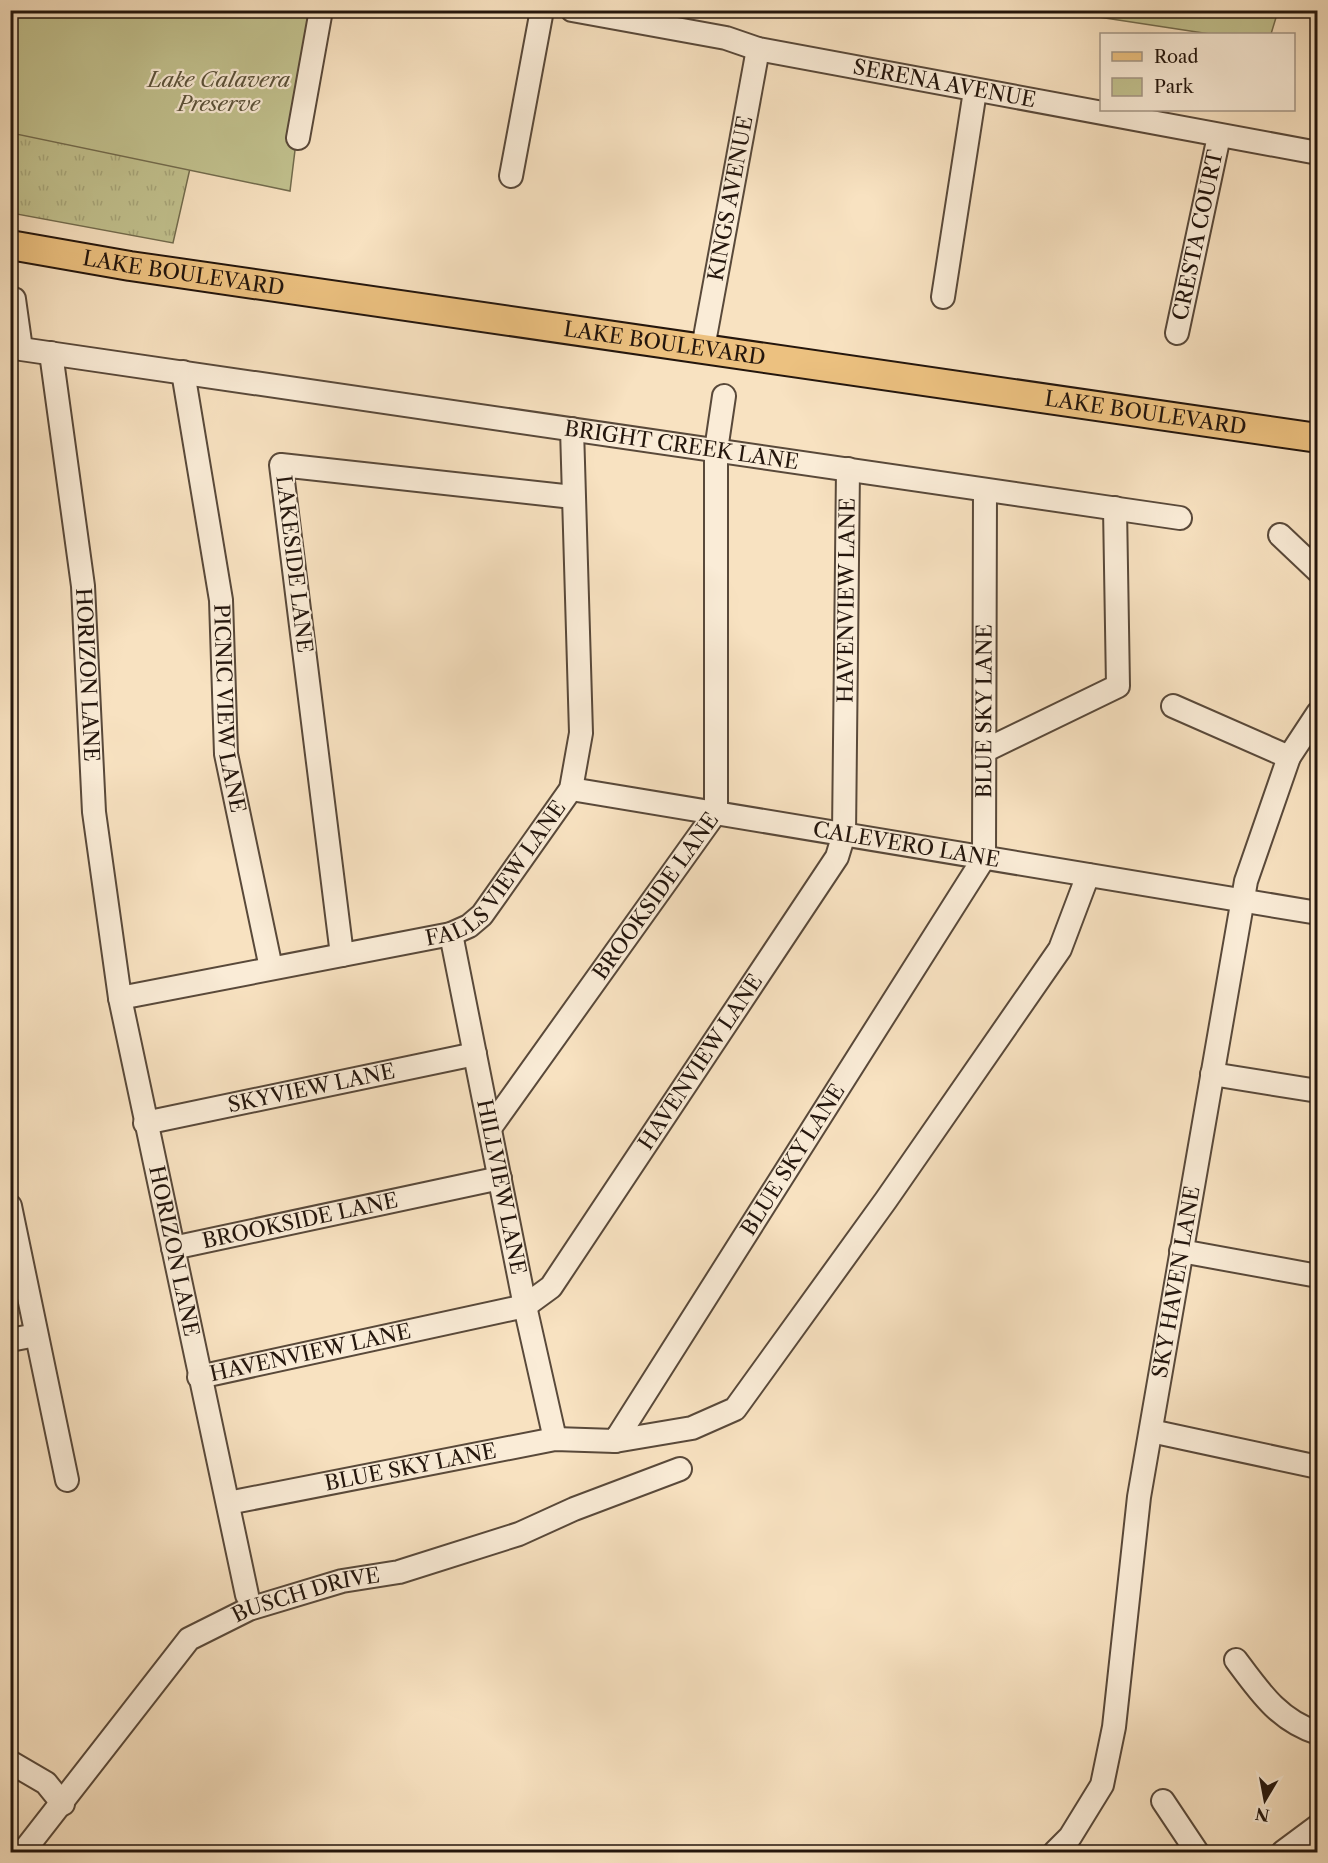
<svg xmlns="http://www.w3.org/2000/svg" width="1328" height="1863" viewBox="0 0 1328 1863" font-family="'Libre Caslon Text',serif">
<style>
.grass{fill:url(#grass-tufts);stroke:#736c4e;stroke-width:1.5}
.park{fill:#c2c28f;stroke:#736c4e;stroke-width:1.5}
.lines{fill:none;stroke-linecap:round;stroke-linejoin:round}
.minor-casing{stroke:#59493a;stroke-width:26}
.major-casing{stroke:#24160d;stroke-width:32}
.minor{stroke:#faecd7;stroke-width:22}
.major{stroke:#ecc180;stroke-width:28}
.labels{text-anchor:middle;stroke-width:4.5;stroke-linejoin:round;paint-order:stroke}
.park-label{font-size:21px;font-style:italic;fill:#5b523a;stroke:#faecd7}
.street-label{font-size:21px;fill:#24160d;stroke:#faecd7}
</style>
<defs>
<pattern id="grass-tufts" width="24" height="20" patternUnits="userSpaceOnUse" patternTransform="scale(1.5)"><rect width="24" height="20" fill="#c2c28f"/><path d="M3 7l-1-3M5 7V3M7 7l1-3M15 17l-1-3M17 17v-4M19 17l1-3" fill="none" stroke="#a7a67a"/></pattern>
</defs>
<rect width="100%" height="100%" fill="#f8e2c1"/>
<filter id="stains"><feTurbulence type="fractalNoise" baseFrequency=".00333" numOctaves="4"/><feColorMatrix values="0 0 0 0 .2 0 0 0 0 .09 0 0 0 0 .02 0 0 0 .5 -.17"/></filter>
<radialGradient id="worn" r=".72"><stop offset=".6" stop-color="#630" stop-opacity="0"/><stop offset="1" stop-color="#630" stop-opacity=".3"/></radialGradient>
<polygon class="grass" points="10,11 226,11 173,243 11,213"/>
<g class="park">
<polygon points="11,11 312,11 290,191 11,133"/>
<polygon points="1059,11 1278,11 1271,34 1210,34"/>
</g>
<g class="lines">
<defs>
<g id="minor">
<path id="s1" d="M 572,10 L 726,38 L 758,49 L 1318,153"/>
<polyline points="298,138 321,10"/>
<polyline points="511,176 542,10"/>
<polyline points="943,297 975,91"/>
<path id="s2" d="M 14,299 L 21,349 L 1180,518"/>
<path id="s3" d="M 1177,333 L 1219,136"/>
<path id="s4" d="M 703,348 L 758,49"/>
<path id="s5" d="M 51,353 L 83,586 L 94,812 L 120,998 L 247,1595"/>
<path id="s6" d="M 183,372 L 221,600 L 226,754 L 271,968"/>
<polyline points="1280,535 1318,571"/>
<polyline points="1173,706 1289,757"/>
<polyline points="984,751 1118,686 1115,508"/>
<path id="s7" d="M 571,789 L 1318,913"/>
<path id="s8" d="M 451,934 L 525,1306 L 555,1439"/>
<polyline points="342,955 281,465 573,497"/>
<path id="s9" d="M 120,998 L 451,934 L 469,926 L 482,915 L 571,789 L 581,733 L 572,429"/>
<polyline points="1212,1074 1318,1091"/>
<path id="s10" d="M 145,1123 L 475,1054"/>
<path id="s11" d="M 490,1128 L 716,812 L 716,450 L 724,396"/>
<polyline points="10,1206 67,1480"/>
<path id="s12" d="M 173,1248 L 500,1178"/>
<polyline points="1181,1251 1318,1276"/>
<polyline points="10,1340 36,1335"/>
<path id="s13" d="M 199,1377 L 525,1306 L 551,1287 L 837,857 L 844,834 L 848,469"/>
<polyline points="1151,1431 1318,1467"/>
<polyline points="615,1441 692,1428 735,1409 886,1200 1060,949 1088,875"/>
<path id="s14" d="M 228,1503 L 555,1439 L 615,1441 L 984,858 L 985,490"/>
<path d="M 1236,1660 C 1259,1691 1279,1721 1318,1733"/>
<polyline points="10,1762 46,1783 63,1804"/>
<polyline points="1163,1801 1197,1852"/>
<path id="s15" d="M 23,1852 L 189,1639 L 249,1609 L 342,1581 L 399,1572 L 519,1534 L 574,1509 L 680,1469"/>
<path id="s16" d="M 1055,1852 L 1070,1837 L 1102,1785 L 1114,1727 L 1139,1497 L 1246,881 L 1289,757 L 1318,713"/>
<polyline points="1283,1852 1318,1826"/>
</g>
<g id="major">
<path id="s17" d="M 10,245 L 130,266 L 1318,438"/>
</g>
</defs>
<use href="#minor" class="minor-casing"/>
<use href="#major" class="major-casing"/>
<use href="#minor" class="minor"/>
<use href="#major" class="major"/>
</g>
<g class="labels">
<g class="park-label">
<text x="219" y="87">Lake Calavera<tspan x="219" dy="24">Preserve</tspan></text>
</g>
<g class="street-label">
<text dy="7" stroke="none"><textPath href="#s1" startOffset="380">SERENA AVENUE</textPath></text>
<text dy="7" stroke="none"><textPath href="#s4" startOffset="152">KINGS AVENUE</textPath></text>
<text dy="7" stroke="none"><textPath href="#s3" startOffset="100">CRESTA COURT</textPath></text>
<text dy="7" stroke="none"><textPath href="#s17" startOffset="176">LAKE BOULEVARD</textPath></text>
<text dy="7" stroke="none"><textPath href="#s17" startOffset="662">LAKE BOULEVARD</textPath></text>
<text dy="7" stroke="none"><textPath href="#s17" startOffset="1148">LAKE BOULEVARD</textPath></text>
<text dy="7" stroke="none"><textPath href="#s2" startOffset="718">BRIGHT CREEK LANE</textPath></text>
<text transform="translate(294 564) rotate(83)" y="7">LAKESIDE LANE</text>
<text dy="7" stroke="none"><textPath href="#s13" startOffset="1140">HAVENVIEW LANE</textPath></text>
<text dy="7" stroke="none"><textPath href="#s5" startOffset="324">HORIZON LANE</textPath></text>
<text dy="7" stroke="none"><textPath href="#s6" startOffset="340">PICNIC VIEW LANE</textPath></text>
<text dy="7" stroke="none"><textPath href="#s14" startOffset="1230">BLUE SKY LANE</textPath></text>
<text dy="7" stroke="none"><textPath href="#s7" startOffset="340">CALEVERO LANE</textPath></text>
<text dy="7" stroke="none"><textPath href="#s9" startOffset="411">FALLS VIEW LANE</textPath></text>
<text dy="7" stroke="none"><textPath href="#s11" startOffset="285">BROOKSIDE LANE</textPath></text>
<text dy="7" stroke="none"><textPath href="#s13" startOffset="636">HAVENVIEW LANE</textPath></text>
<text dy="7" stroke="none"><textPath href="#s10" startOffset="170">SKYVIEW LANE</textPath></text>
<text dy="7" stroke="none"><textPath href="#s14" startOffset="726">BLUE SKY LANE</textPath></text>
<text dy="7" stroke="none"><textPath href="#s8" startOffset="258">HILLVIEW LANE</textPath></text>
<text dy="7" stroke="none"><textPath href="#s12" startOffset="130">BROOKSIDE LANE</textPath></text>
<text dy="7" stroke="none"><textPath href="#s5" startOffset="908">HORIZON LANE</textPath></text>
<text dy="7" stroke="none"><textPath href="#s16" startOffset="591">SKY HAVEN LANE</textPath></text>
<text dy="7" stroke="none"><textPath href="#s13" startOffset="114">HAVENVIEW LANE</textPath></text>
<text dy="7" stroke="none"><textPath href="#s14" startOffset="186">BLUE SKY LANE</textPath></text>
<text dy="7" stroke="none"><textPath href="#s15" startOffset="396">BUSCH DRIVE</textPath></text>
</g>
</g>
<rect width="1328" height="1863" fill="none" stroke="#f8e2c1" stroke-width="36"/>
<rect x="12" y="12" width="1304" height="1839" fill="none" stroke="#24160d" stroke-width="3"/>
<rect x="18" y="18" width="1292" height="1827" fill="none" stroke="#24160d" stroke-width="1.5"/>
<rect x="1100" y="33" width="195" height="78" fill="#faecd7" stroke="#a49686" stroke-width="1.5"/>
<rect x="1112" y="52" width="30" height="9" fill="#ecc180" stroke="#a49686" stroke-width="1.5"/>
<text x="1154" y="63" font-size="18" fill="#24160d">Road</text>
<rect x="1112" y="78" width="30" height="18" fill="#c2c28f" stroke="#a49686" stroke-width="1.5"/>
<text x="1154" y="93" font-size="18" fill="#24160d">Park</text>
<g transform="translate(1265 1800) rotate(190)" stroke="#faecd7" stroke-width="4.5" paint-order="stroke">
<path d="M0-4.5L10 22L0 15L-10 22Z" fill="#24160d"/>
<text y="-9" font-size="16" font-weight="bold" text-anchor="middle" fill="#24160d">N</text>
</g>
<rect width="100%" height="100%" filter="url(#stains)"/>
<rect width="100%" height="100%" fill="url(#worn)"/>
</svg>
